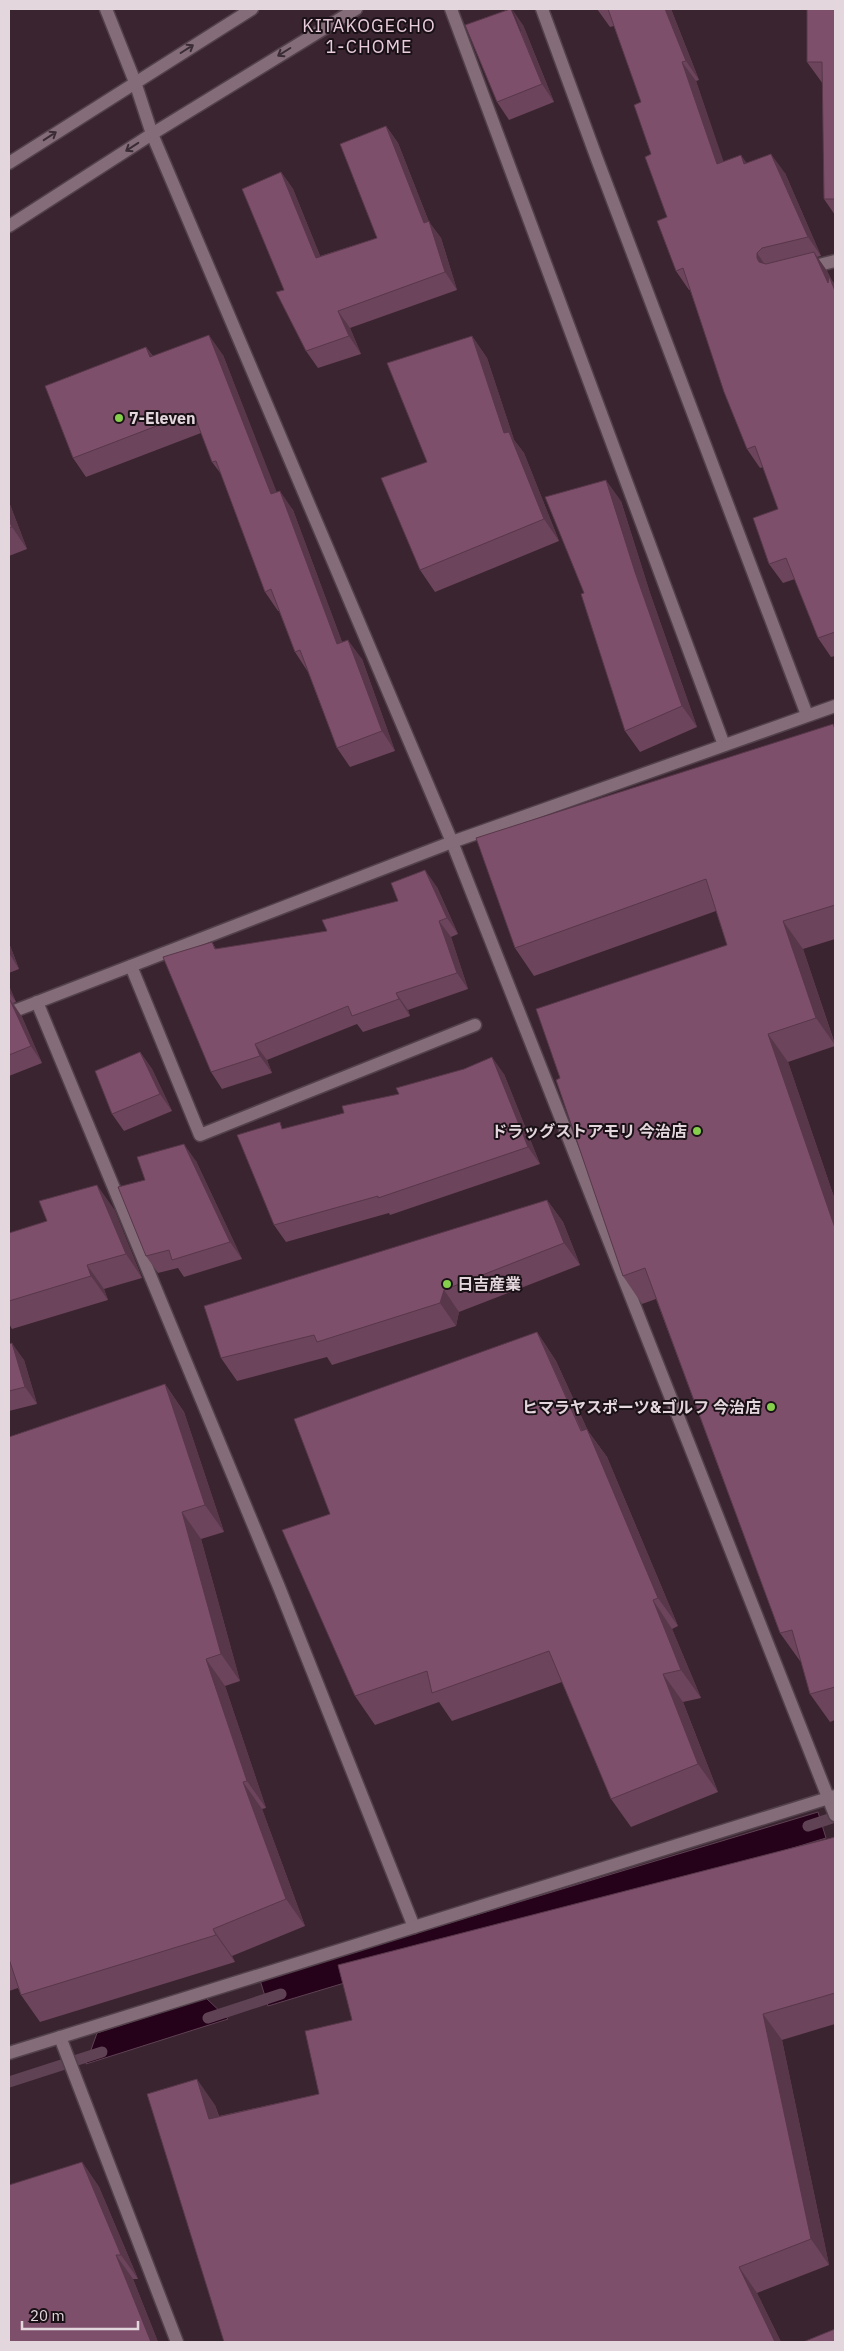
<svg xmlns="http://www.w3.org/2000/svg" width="844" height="2351" viewBox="0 0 844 2351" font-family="'IBM Plex Sans','Noto Sans JP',sans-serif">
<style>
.water{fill:#26021a;stroke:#5f4254}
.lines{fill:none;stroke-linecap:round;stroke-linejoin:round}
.stream{stroke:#5f4254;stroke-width:11}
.minor-casing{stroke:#52414b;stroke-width:15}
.tertiary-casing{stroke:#52414b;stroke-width:15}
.minor{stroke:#846c79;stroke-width:12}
.tertiary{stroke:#846c79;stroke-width:12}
.wall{fill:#6c445b}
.shaded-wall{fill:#58374a}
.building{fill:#7d4f6a;stroke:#58374a}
.oneway{stroke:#3a2c34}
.poi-dot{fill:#85cf4c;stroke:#1a1116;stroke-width:2}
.labels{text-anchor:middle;stroke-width:4;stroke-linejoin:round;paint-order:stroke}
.poi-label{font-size:16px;font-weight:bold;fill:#e4d6dd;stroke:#1a1116;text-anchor:start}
.neighbourhood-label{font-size:18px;letter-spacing:1px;fill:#e9cddc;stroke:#1a1116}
</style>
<rect width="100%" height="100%" fill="#392430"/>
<g class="water">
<polygon points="818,1812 826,1838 268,2006 260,1980"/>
<polygon points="206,1998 228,2019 86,2064 97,2033"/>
</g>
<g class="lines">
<g class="stream">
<polyline points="808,1826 835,1817"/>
<polyline points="208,2018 281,1994"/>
<polyline points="9,2082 102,2052"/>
</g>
<defs>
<g id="minor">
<polyline points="106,9 135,82 152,134 452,842 835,1815"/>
<polyline points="451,9 724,745"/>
<polyline points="542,9 597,159 807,715"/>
<polyline points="807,268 835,261"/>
<polyline points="131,966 200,1135 475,1025"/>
<polyline points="37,1002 279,1587 414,1927"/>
<polyline points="9,1013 452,842 835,706"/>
<polyline points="60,2037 177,2342"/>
<polyline points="9,2053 835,1796"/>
</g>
<g id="tertiary">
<polyline points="9,163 252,9"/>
<polyline points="9,226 152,134 356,9"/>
</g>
</defs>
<use href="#minor" class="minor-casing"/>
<use href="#tertiary" class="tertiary-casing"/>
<use href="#minor" class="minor"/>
<use href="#tertiary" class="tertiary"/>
</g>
<g class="wall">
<polygon points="597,9 671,9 699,80 696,81 723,162 747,163 785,173 821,256 817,257 827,271 831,279 835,285 835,656 831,657 818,638 795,579 783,583 769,564 778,509 763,467 760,468 747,449 690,290 689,290 676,271 667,217 651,154 641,102 614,26 610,27"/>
<polygon points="835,9 835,215 824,199 823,84 807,62"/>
<polygon points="523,25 554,102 509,120 497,102"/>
<polygon points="386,126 398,143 429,222 441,238 457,290 350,328 361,354 318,368 306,351 284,290 281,172 293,189 320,256 377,238"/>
<polygon points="472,336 487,358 514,440 524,453 559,541 435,592 420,570 427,462"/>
<polygon points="146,347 153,356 223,355 276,492 293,510 342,642 362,659 395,751 350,767 337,748 308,672 295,652 279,611 278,611 265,592 221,474 212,462 201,433 86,477 73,458"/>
<polygon points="621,501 650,593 697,727 640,752 625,731"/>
<polygon points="9,502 27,549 9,556"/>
<polygon points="833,724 835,727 835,939 803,949 835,1044 835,1046 788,1062 835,1200 835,1720 830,1722 810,1694 801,1661 800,1661 780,1633 656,1299 642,1304 623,1276 560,1078 727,945 716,911 534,976 515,948"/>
<polygon points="437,887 458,934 451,937 468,989 408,1010 410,1016 363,1032 357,1024 267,1060 272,1073 222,1089 211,1072 212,942 216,949 327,931 398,901"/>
<polygon points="9,943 19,969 9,973"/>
<polygon points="9,986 16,1002 13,1003 22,1017 42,1063 9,1076"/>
<polygon points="140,1052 152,1069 172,1111 124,1131 112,1114"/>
<polygon points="504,1074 540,1164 390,1215 389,1213 286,1242 274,1225 284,1129"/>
<polygon points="196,1161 242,1259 184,1277 178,1268 158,1273 146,1256 145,1180"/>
<polygon points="547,1200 563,1222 580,1265 459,1312 456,1326 332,1365 327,1357 237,1381 221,1358"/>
<polygon points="114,1209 142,1278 104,1289 108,1300 12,1329 9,1324 9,1233"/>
<polygon points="537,1332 556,1361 588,1431 607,1457 678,1626 672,1629 701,1698 683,1702 718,1792 631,1827 611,1799 562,1682 452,1721 439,1702 375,1725 355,1696 330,1514"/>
<polygon points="9,1344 24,1360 37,1404 9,1411"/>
<polygon points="165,1384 184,1412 224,1532 201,1539 240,1681 225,1686 266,1808 262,1809 305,1926 232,1956 235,1962 40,2022 21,1995 18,1988 9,1991 9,1437"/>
<polygon points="835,1837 835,2024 782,2040 829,2265 757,2293 781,2342 224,2342 215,2105 219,2116 319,2094 352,2020"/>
<polygon points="82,2162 99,2187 138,2279 133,2279 158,2342 9,2342"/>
</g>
<g class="shaded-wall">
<polygon points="512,9 523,25 554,102 542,84"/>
<polygon points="665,9 671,9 699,80 686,61"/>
<polygon points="682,62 696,81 731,183 717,164"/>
<polygon points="386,126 398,143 429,222 441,238 457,290 445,272 424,223"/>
<polygon points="771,154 785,173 821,256 808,237"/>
<polygon points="741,155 754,173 744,164"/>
<polygon points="281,172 293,189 328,275 316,258"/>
<polygon points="814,252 827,271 831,279 835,285 835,294 828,283"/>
<polygon points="757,253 770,272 773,281 757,258"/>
<polygon points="338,311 350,328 361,354 349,336"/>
<polygon points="209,335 223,355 285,513 271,494"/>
<polygon points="472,336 487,358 514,440 524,453 559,541 544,519 504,433"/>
<polygon points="146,347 160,367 150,357"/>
<polygon points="606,480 621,501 650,593 697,727 682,706 635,572"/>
<polygon points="280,491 293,510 350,663 337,644"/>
<polygon points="9,502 27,549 12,527 9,520"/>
<polygon points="348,640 362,659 395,751 382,731"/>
<polygon points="425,870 437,887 458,934 447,918"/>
<polygon points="439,921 451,937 468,989 457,973"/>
<polygon points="783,921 803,949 835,1045 816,1018"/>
<polygon points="9,943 19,969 9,953"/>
<polygon points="9,986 16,1002 9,992"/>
<polygon points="396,993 408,1010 410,1016 399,999"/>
<polygon points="10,1000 22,1017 42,1063 31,1046"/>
<polygon points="768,1034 788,1062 835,1200 835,1228"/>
<polygon points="255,1044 267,1060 272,1073 260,1056"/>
<polygon points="140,1052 152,1069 172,1111 160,1094"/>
<polygon points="492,1057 504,1074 540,1164 528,1147"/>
<polygon points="184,1144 196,1161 242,1259 230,1242"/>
<polygon points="97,1185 114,1209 142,1278 126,1254"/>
<polygon points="547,1200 563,1222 580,1265 564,1243"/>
<polygon points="87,1265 104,1289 108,1300 91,1276"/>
<polygon points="444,1290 459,1312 456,1326 440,1303"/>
<polygon points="537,1332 556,1361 588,1431 607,1457 678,1626 658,1598"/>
<polygon points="12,1343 24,1360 37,1404 25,1387"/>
<polygon points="165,1384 184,1412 224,1532 205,1505"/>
<polygon points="182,1512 201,1539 240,1681 221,1654"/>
<polygon points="653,1600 672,1629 701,1698 681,1670"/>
<polygon points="206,1659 225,1686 266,1808 247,1781"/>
<polygon points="663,1674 683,1702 718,1792 698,1764"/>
<polygon points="243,1782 262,1809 305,1926 286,1899"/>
<polygon points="213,1929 232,1956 235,1962 216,1935"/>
<polygon points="763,2014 782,2040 829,2265 811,2239"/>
<polygon points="197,2079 215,2105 227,2145 209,2119"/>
<polygon points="82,2162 99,2187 138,2279 121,2255"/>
<polygon points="116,2255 133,2279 158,2342 151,2342"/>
<polygon points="739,2267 757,2293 781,2342 775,2342"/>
</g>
<g class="building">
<polygon points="510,9 511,9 542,84 497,102 465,25"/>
<polygon points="608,9 665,9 686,61 682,62 717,164 741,155 744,164 771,154 808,237 762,248 757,253 757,258 759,262 766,264 814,252 828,283 829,276 835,291 835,632 818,638 786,558 769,564 753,518 778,509 755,446 747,449 724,392 683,268 676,271 657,221 667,217 645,157 651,154 634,105 641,102"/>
<polygon points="807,9 835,9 835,199 824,199 822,62 807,62"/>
<polygon points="386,126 424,223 429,221 445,272 338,311 349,336 306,351 276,292 284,290 242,189 281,172 316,258 377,238 340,144"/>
<polygon points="209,335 271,494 280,491 337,644 348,640 382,731 337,748 300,650 295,652 271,589 265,592 216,461 212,462 193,412 73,458 45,386 146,347 150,357"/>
<polygon points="472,336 504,433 509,432 544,519 420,570 381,478 427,462 387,363"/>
<polygon points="606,480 635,572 682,706 625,731 581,594 584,593 545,497"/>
<polygon points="9,520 12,527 9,528"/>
<polygon points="833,724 835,729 835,905 783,921 816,1018 768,1034 835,1228 835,1687 810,1694 792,1630 780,1633 645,1268 623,1276 556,1080 560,1078 536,1009 727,945 706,879 515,948 476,838"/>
<polygon points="425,870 447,918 439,921 457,973 396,993 399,999 352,1016 348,1006 255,1044 260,1056 211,1072 163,957 212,942 215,949 327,931 322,920 398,901 391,883"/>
<polygon points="9,1000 10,1000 31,1046 9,1055"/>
<polygon points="140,1052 160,1094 112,1114 95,1071"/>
<polygon points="492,1057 528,1147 378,1198 378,1196 274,1225 237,1135 280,1122 282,1129 344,1113 342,1106 399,1094 396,1088 464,1069"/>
<polygon points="184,1144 230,1242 172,1260 169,1250 146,1256 118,1187 145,1180 137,1157"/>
<polygon points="97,1185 126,1254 87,1265 91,1276 9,1301 9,1233 47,1221 39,1201"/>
<polygon points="547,1200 564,1243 444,1290 440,1303 317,1342 314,1335 221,1358 204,1306"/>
<polygon points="537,1332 581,1431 587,1429 658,1598 653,1600 681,1670 663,1674 698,1764 611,1799 549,1651 432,1693 427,1671 355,1696 282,1530 330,1514 294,1419"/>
<polygon points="12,1343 25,1387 9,1391 9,1344"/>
<polygon points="165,1384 205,1505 182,1512 221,1654 206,1659 247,1781 243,1782 286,1899 213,1929 216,1935 21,1995 9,1959 9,1437"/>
<polygon points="835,1837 835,1993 763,2014 811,2239 739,2267 775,2342 224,2342 147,2094 197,2079 209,2119 319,2094 305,2031 352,2020 338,1965"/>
<polygon points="82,2162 121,2255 116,2255 151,2342 9,2342 9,2185"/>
<polygon points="835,2329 835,2342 803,2342"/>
</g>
<defs><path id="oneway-shaft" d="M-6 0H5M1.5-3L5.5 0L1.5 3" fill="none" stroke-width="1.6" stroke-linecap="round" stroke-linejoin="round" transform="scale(1.25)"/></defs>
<g class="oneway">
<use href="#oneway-shaft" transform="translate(187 49) rotate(-32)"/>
<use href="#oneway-shaft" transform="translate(284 52) rotate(148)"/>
<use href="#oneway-shaft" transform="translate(50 136) rotate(-33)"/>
<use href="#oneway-shaft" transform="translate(132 147) rotate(147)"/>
</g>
<g class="poi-dot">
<circle cx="119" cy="418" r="5"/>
<circle cx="697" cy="1131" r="5"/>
<circle cx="447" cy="1284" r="5"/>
<circle cx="771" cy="1407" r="5"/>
</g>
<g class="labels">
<g class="poi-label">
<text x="129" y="424">7-Eleven</text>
<text x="687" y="1137" text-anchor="end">ドラッグストアモリ 今治店</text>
<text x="457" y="1290">日吉産業</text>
<text x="761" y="1413" text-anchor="end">ヒマラヤスポーツ&amp;ゴルフ 今治店</text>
</g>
<g class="neighbourhood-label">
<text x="369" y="32">KITAKOGECHO<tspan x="369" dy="21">1-CHOME</tspan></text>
</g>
</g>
<rect width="844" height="2351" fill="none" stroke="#e4d6dd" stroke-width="20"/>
<path d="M22 2321v8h116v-8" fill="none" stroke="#e4d6dd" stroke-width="2.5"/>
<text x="30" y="2321" font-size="15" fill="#e4d6dd" stroke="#1a1116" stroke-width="4" paint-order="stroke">20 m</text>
</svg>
